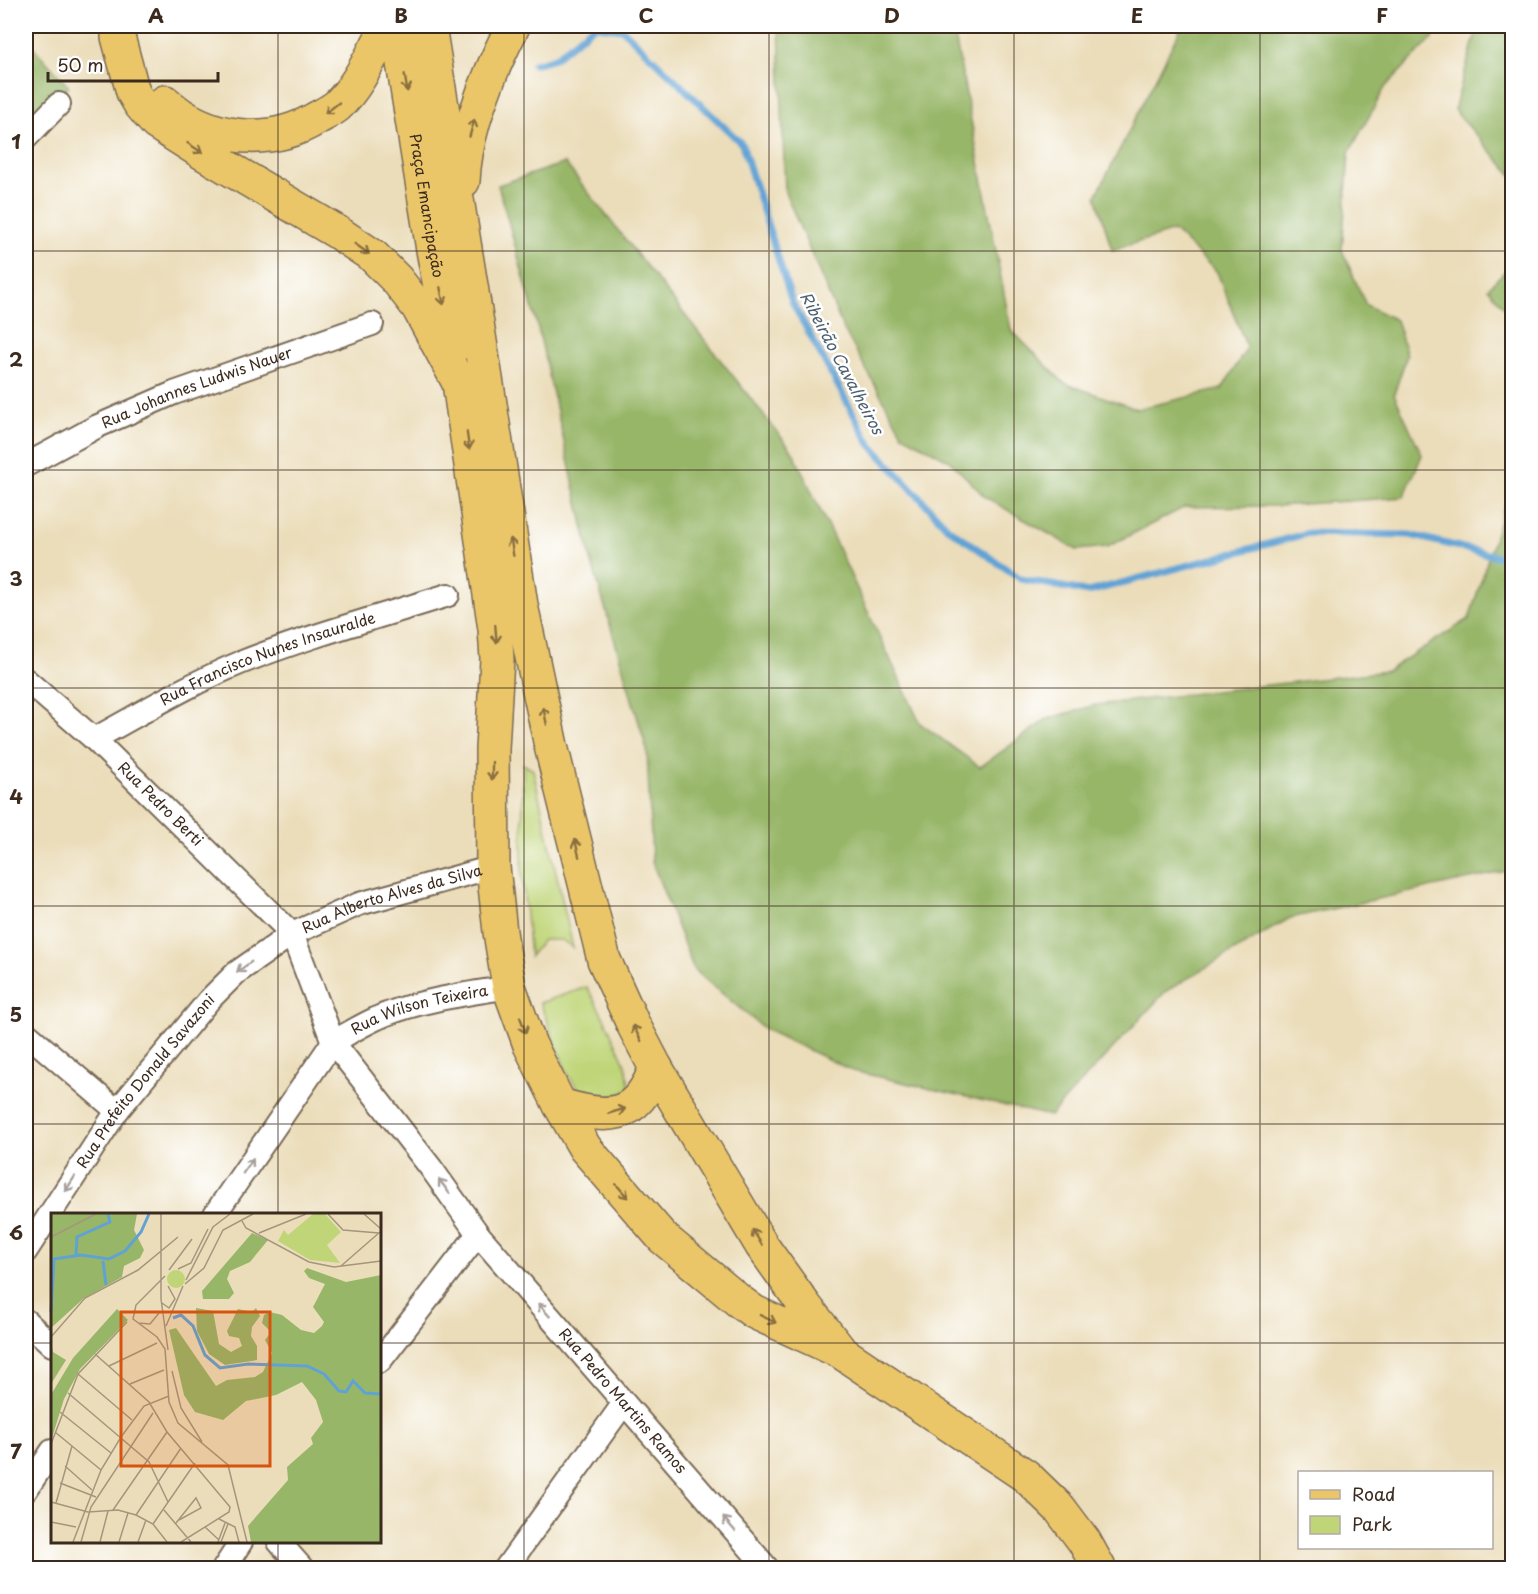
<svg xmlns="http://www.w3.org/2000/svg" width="1538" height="1594" viewBox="0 0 1538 1594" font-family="'Playpen Sans',sans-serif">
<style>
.green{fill:#bfd578;stroke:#7d804b;stroke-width:1.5}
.forest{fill:#97b668;stroke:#697043;stroke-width:1.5}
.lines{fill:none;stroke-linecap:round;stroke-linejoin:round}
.stream{stroke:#61a2d4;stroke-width:7}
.street-casing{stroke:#796955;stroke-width:26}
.primary-casing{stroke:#796955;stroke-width:36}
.street{stroke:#fff;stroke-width:22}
.primary{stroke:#ebc669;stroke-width:33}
.oneway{stroke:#8a7040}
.oneway2{stroke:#a79f9a}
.grid{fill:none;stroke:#3b2a1e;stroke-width:1.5;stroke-opacity:0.55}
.labels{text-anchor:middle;stroke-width:5;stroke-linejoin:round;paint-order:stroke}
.street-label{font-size:15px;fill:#3b2a1e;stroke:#fff}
.water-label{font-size:16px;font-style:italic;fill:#4c6070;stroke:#fff}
.inset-river{fill:none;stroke:#61a2d4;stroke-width:3}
.inset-road{fill:none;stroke:#a5957c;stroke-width:1.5}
.view{fill:#d7540e;fill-opacity:0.15;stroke:#d7540e;stroke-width:3}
.inset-edge{fill:none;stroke:#3b2a1e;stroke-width:3}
.neatline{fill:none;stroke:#3b2a1e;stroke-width:2}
.grid-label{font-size:20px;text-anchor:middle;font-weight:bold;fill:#3b2a1e}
</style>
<rect width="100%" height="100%" fill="#fff"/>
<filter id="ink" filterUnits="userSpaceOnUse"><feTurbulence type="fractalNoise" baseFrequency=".0167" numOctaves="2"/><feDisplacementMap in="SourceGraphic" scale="12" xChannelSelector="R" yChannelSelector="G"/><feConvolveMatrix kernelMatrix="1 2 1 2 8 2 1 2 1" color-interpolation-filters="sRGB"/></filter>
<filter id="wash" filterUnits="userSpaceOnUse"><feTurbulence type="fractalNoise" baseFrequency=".008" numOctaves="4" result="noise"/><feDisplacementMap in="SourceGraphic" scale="24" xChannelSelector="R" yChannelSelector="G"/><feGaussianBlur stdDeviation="1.35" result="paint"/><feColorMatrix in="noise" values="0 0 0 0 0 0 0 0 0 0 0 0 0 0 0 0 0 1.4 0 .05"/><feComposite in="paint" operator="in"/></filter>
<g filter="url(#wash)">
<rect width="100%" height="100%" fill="#ebddba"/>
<g class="green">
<polygon points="523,764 533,770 573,948 562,940 543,940 530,956 522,875"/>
<polygon points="587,987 605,1020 626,1066 630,1090 591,1105 568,1075 540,1003"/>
</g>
<g class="forest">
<polygon points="779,26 953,26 1011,330 1064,383 1137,409 1222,389 1247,348 1217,272 1174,231 1112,250 1096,196 1182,26 1432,26 1433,38 1386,86 1349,153 1342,250 1366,305 1396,320 1407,355 1394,394 1422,455 1404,497 1278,506 1185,507 1107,547 1077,550 985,497 950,461 903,435 843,328 785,192"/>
<polygon points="1483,26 1512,26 1512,175 1454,110 1477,29"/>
<polygon points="26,39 69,87 26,129"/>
<polygon points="565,163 793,452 920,723 980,767 1047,719 1096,705 1387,671 1469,619 1512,482 1512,870 1290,918 1166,991 1050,1116 853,1071 766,1030 694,970 652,862 647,750 591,560 538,328 498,185"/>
<polygon points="1512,264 1512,316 1488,288"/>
</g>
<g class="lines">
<g class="stream">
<polyline points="274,26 275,27"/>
<polyline points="599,26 622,29 742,144 792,302 870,444 948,528 1021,579 1088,592 1309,533 1410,535 1512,560"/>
<polyline points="534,64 555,58 594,26"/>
</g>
</g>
</g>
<g filter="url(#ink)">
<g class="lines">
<defs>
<g id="street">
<polyline points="26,138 59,104"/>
<path id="s1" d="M 26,465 L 98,426 L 174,393 L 372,324"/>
<path id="s2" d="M 26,680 L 94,739 L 292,934 L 333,1042 L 431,1168 L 478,1234 L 767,1568"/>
<path id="s3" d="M 94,739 C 142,713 189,684 240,663 C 308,636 379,617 448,595"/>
<polyline points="26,1033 117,1111"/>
<path id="s4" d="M 215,1214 L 333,1042 C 351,1032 368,1021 387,1014 C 425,999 469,994 509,987"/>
<path id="s5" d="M 26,1251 L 117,1111 L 209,1000 L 236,973 L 292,934 L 359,904 L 493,867"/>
<polyline points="26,1321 52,1345"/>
<polyline points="380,1361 478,1234"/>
<polyline points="26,1490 52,1451"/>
<polyline points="279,1542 302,1568"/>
<polyline points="224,1568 241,1542"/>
<polyline points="506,1568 624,1403"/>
</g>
<g id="primary">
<polyline points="118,26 118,37 133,92 140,104 156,123 203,153 337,232 373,256 397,280 418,307 459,383 495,629 497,659 492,749 493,867 500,932 509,987 530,1045 560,1105 585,1148 663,1238 739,1301 754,1312 841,1352 1026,1476 1060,1509 1084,1541 1099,1568"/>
<path id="s6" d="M 397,26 L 433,250 L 452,349"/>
<polyline points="429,26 488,391 521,605 551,746 604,960 633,1024 656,1068 762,1246 805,1306 838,1348"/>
<path d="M 165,102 C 171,107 177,112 183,116 C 224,142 277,143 317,118 C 324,114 331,111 337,106 C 360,84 372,53 388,26"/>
<path d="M 463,181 C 465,130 490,71 513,26"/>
<path d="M 560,1105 C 609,1119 635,1121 656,1068"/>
</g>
</defs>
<use href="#street" class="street-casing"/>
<use href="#primary" class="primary-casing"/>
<use href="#street" class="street"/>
<use href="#primary" class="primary"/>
</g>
<defs><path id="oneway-shaft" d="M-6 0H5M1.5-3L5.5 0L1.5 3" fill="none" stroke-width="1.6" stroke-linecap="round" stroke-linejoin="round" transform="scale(1.5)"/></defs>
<g class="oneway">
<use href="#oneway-shaft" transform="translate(406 83) rotate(81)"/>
<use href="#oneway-shaft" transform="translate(332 108) rotate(142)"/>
<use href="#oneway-shaft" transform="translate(472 128) rotate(-74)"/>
<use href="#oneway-shaft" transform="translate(195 148) rotate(33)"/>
<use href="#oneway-shaft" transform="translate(362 249) rotate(35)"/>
<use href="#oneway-shaft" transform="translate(442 296) rotate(79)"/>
<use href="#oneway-shaft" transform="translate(468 441) rotate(82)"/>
<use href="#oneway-shaft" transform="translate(512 547) rotate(-99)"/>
<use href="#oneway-shaft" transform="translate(496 634) rotate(85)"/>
<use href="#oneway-shaft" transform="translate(545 716) rotate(-102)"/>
<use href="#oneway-shaft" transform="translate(492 771) rotate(90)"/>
<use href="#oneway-shaft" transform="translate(577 848) rotate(-104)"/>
<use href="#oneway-shaft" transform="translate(523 1025) rotate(70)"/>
<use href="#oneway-shaft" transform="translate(637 1033) rotate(-118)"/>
<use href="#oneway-shaft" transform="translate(617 1111) rotate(-16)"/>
<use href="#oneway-shaft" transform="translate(622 1191) rotate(49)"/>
<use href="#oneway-shaft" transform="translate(757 1237) rotate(-121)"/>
<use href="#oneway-shaft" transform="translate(768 1319) rotate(26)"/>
</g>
<g class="oneway2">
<use href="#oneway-shaft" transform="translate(244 967) rotate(144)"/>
<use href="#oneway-shaft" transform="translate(248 1166) rotate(-55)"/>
<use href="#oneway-shaft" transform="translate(70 1184) rotate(123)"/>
<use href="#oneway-shaft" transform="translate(444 1186) rotate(-126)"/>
<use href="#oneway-shaft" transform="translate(544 1310) rotate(-131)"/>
<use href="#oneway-shaft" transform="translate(729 1524) rotate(-131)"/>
</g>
</g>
<path class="grid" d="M 278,26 L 278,1214M 524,26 L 524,1568M 769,26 L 769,1568M 1014,26 L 1014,1568M 1260,26 L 1260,1568M 26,251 L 1512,251M 26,470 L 1512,470M 26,688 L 1512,688M 26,906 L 1512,906M 26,1124 L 1512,1124M 26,1343 L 52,1343M 380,1343 L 1512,1343M 278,1542 L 278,1568"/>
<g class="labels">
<g class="street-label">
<text dy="5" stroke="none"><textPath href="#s6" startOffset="182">Praça Emancipação</textPath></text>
<text dy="5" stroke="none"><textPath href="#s1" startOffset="188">Rua Johannes Ludwis Nauer</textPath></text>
<text dy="5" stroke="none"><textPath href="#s3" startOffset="192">Rua Francisco Nunes Insauralde</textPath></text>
<text dy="5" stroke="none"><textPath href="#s2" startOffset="183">Rua Pedro Berti</textPath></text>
<text dy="5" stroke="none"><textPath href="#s5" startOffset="524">Rua Alberto Alves da Silva</textPath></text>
<text dy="5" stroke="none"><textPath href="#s4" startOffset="302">Rua Wilson Teixeira</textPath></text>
<text dy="5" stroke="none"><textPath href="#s5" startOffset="208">Rua Prefeito Donald Savazoni</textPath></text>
<text dy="5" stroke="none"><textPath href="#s2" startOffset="945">Rua Pedro Martins Ramos</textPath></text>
</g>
<g class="water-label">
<text transform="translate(842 363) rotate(62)" y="6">Ribeirão Cavalheiros</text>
</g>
</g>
<g transform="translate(51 1213)">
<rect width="330" height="330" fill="#ebddba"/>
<path d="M 262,1 L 274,1 L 290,19 L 276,32 L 289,50 L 259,47 L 227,28 L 233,17 L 237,22 ZM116 66a9 9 0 1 1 18 0a9 9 0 1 1-18 0Z" fill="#bfd578"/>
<path d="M 0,1 L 86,1 L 83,17 L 93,37 L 89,45 L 73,53 L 71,64 L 32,86 L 0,115 ZM 201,20 L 217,27 L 199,49 L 179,58 L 176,66 L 183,80 L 178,86 L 152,86 L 151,78 ZM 256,55 L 295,69 L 330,62 L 330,329 L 200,329 L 197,313 L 237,267 L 236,254 L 262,231 L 260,225 L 272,209 L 265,187 L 251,169 L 225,182 L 195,188 L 172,207 L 144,199 L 133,182 L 118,117 L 125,115 L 165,173 L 176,167 L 204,164 L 212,159 L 221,140 L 214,127 L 220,119 L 211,110 L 213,102 L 219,99 L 231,102 L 250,117 L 263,120 L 271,113 L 273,109 L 262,94 L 274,71 L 258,65 L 253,58 ZM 145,95 L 162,98 L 168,131 L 180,139 L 191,133 L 188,125 L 178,123 L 176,118 L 187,96 L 201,99 L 205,95 L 209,103 L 201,114 L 200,123 L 206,133 L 206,147 L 174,152 L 158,141 L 146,118 ZM 66,96 L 77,107 L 29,156 L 13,186 L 0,228 L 1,180 L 22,145 ZM 0,131 L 2,139 L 15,147 L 0,171 Z" fill="#97b668"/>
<path class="inset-river" d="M 25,43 L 26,24 L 59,9 L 57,1M 52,48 L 55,72M 0,99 L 3,46 L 30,42 L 58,46 L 74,38 L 90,19 L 98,1M 122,105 L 130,102 L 142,113 L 154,142 L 169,155 L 197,151 L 256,153 L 273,161 L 288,178 L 295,179 L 302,168 L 314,180 L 330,181"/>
<path class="inset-road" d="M 110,1 L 110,86 L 117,137M 277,1 L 292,17 L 328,20M 313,1 L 330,16M 191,8 L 195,15 L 258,49 L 283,54 L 330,48M 208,20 L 255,1M 0,24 L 45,1M 290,53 L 329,19M 127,56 L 140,50 L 157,16M 118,57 L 141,26M 114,63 L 85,92 L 82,106 L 106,124 L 114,136 L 118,189 L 127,210 L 177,252 L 196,329M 135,67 L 162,14 L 179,1M 134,71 L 153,55 L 172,17 L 202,1M 111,90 L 118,95 L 124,86 L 117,73M 87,110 L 99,111 L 108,100M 115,113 L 132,73M 0,124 L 34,85 L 87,57 L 127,24M 44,141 L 98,189 L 116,219 L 179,294 L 178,299 L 130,329M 58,153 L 106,130M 121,158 L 130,195 L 151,229M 27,161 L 81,207M 79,171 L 113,157M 17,180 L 98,249 L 117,289M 9,199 L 60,240M 4,219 L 50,257M 0,231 L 27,161 L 76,109M 14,253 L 41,277M 9,270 L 45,284M 0,289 L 37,299 L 67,297 L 85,302 L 102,311 L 116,329M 5,290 L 21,233M 62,297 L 116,219M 113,297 L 140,329M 85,302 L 130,235M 168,306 L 184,314 L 188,329M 0,309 L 25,314M 125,310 L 145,285 L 150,295 L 128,307M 102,311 L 144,250M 154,314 L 168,327M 22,329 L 50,257 L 70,224 L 93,193 L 118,183M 30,329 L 40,294 L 102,200M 49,329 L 57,298M 68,329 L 77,300M 87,329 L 95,307M 167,329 L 174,310M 170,329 L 177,311"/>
<path class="view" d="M 70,99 L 219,99 L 219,253 L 70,253 Z"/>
<rect width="330" height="330" class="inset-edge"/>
</g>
<rect width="1538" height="1594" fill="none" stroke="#fff" stroke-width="66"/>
<rect x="1298" y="1471" width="195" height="78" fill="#ffffff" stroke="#b1aaa5" stroke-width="1.5"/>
<rect x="1310" y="1490" width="30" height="9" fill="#ebc669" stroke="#b1aaa5" stroke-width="1.5"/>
<text x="1352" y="1501" font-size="18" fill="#3b2a1e">Road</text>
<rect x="1310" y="1516" width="30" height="18" fill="#bfd578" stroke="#b1aaa5" stroke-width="1.5"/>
<text x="1352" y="1531" font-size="18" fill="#3b2a1e">Park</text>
<path d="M48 72v9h170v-9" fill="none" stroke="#3b2a1e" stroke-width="3"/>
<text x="57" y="72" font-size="18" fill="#3b2a1e" stroke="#ffffff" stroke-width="4.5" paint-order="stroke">50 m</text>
<rect x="33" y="33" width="1472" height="1528" class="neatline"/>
<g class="grid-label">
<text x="156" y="23">A</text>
<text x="401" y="23">B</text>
<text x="646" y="23">C</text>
<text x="892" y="23">D</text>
<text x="1137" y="23">E</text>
<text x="1382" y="23">F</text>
<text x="16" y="149">1</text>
<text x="16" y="367">2</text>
<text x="16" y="586">3</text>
<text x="16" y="804">4</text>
<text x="16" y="1022">5</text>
<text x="16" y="1240">6</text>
<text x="16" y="1459">7</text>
</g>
</svg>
